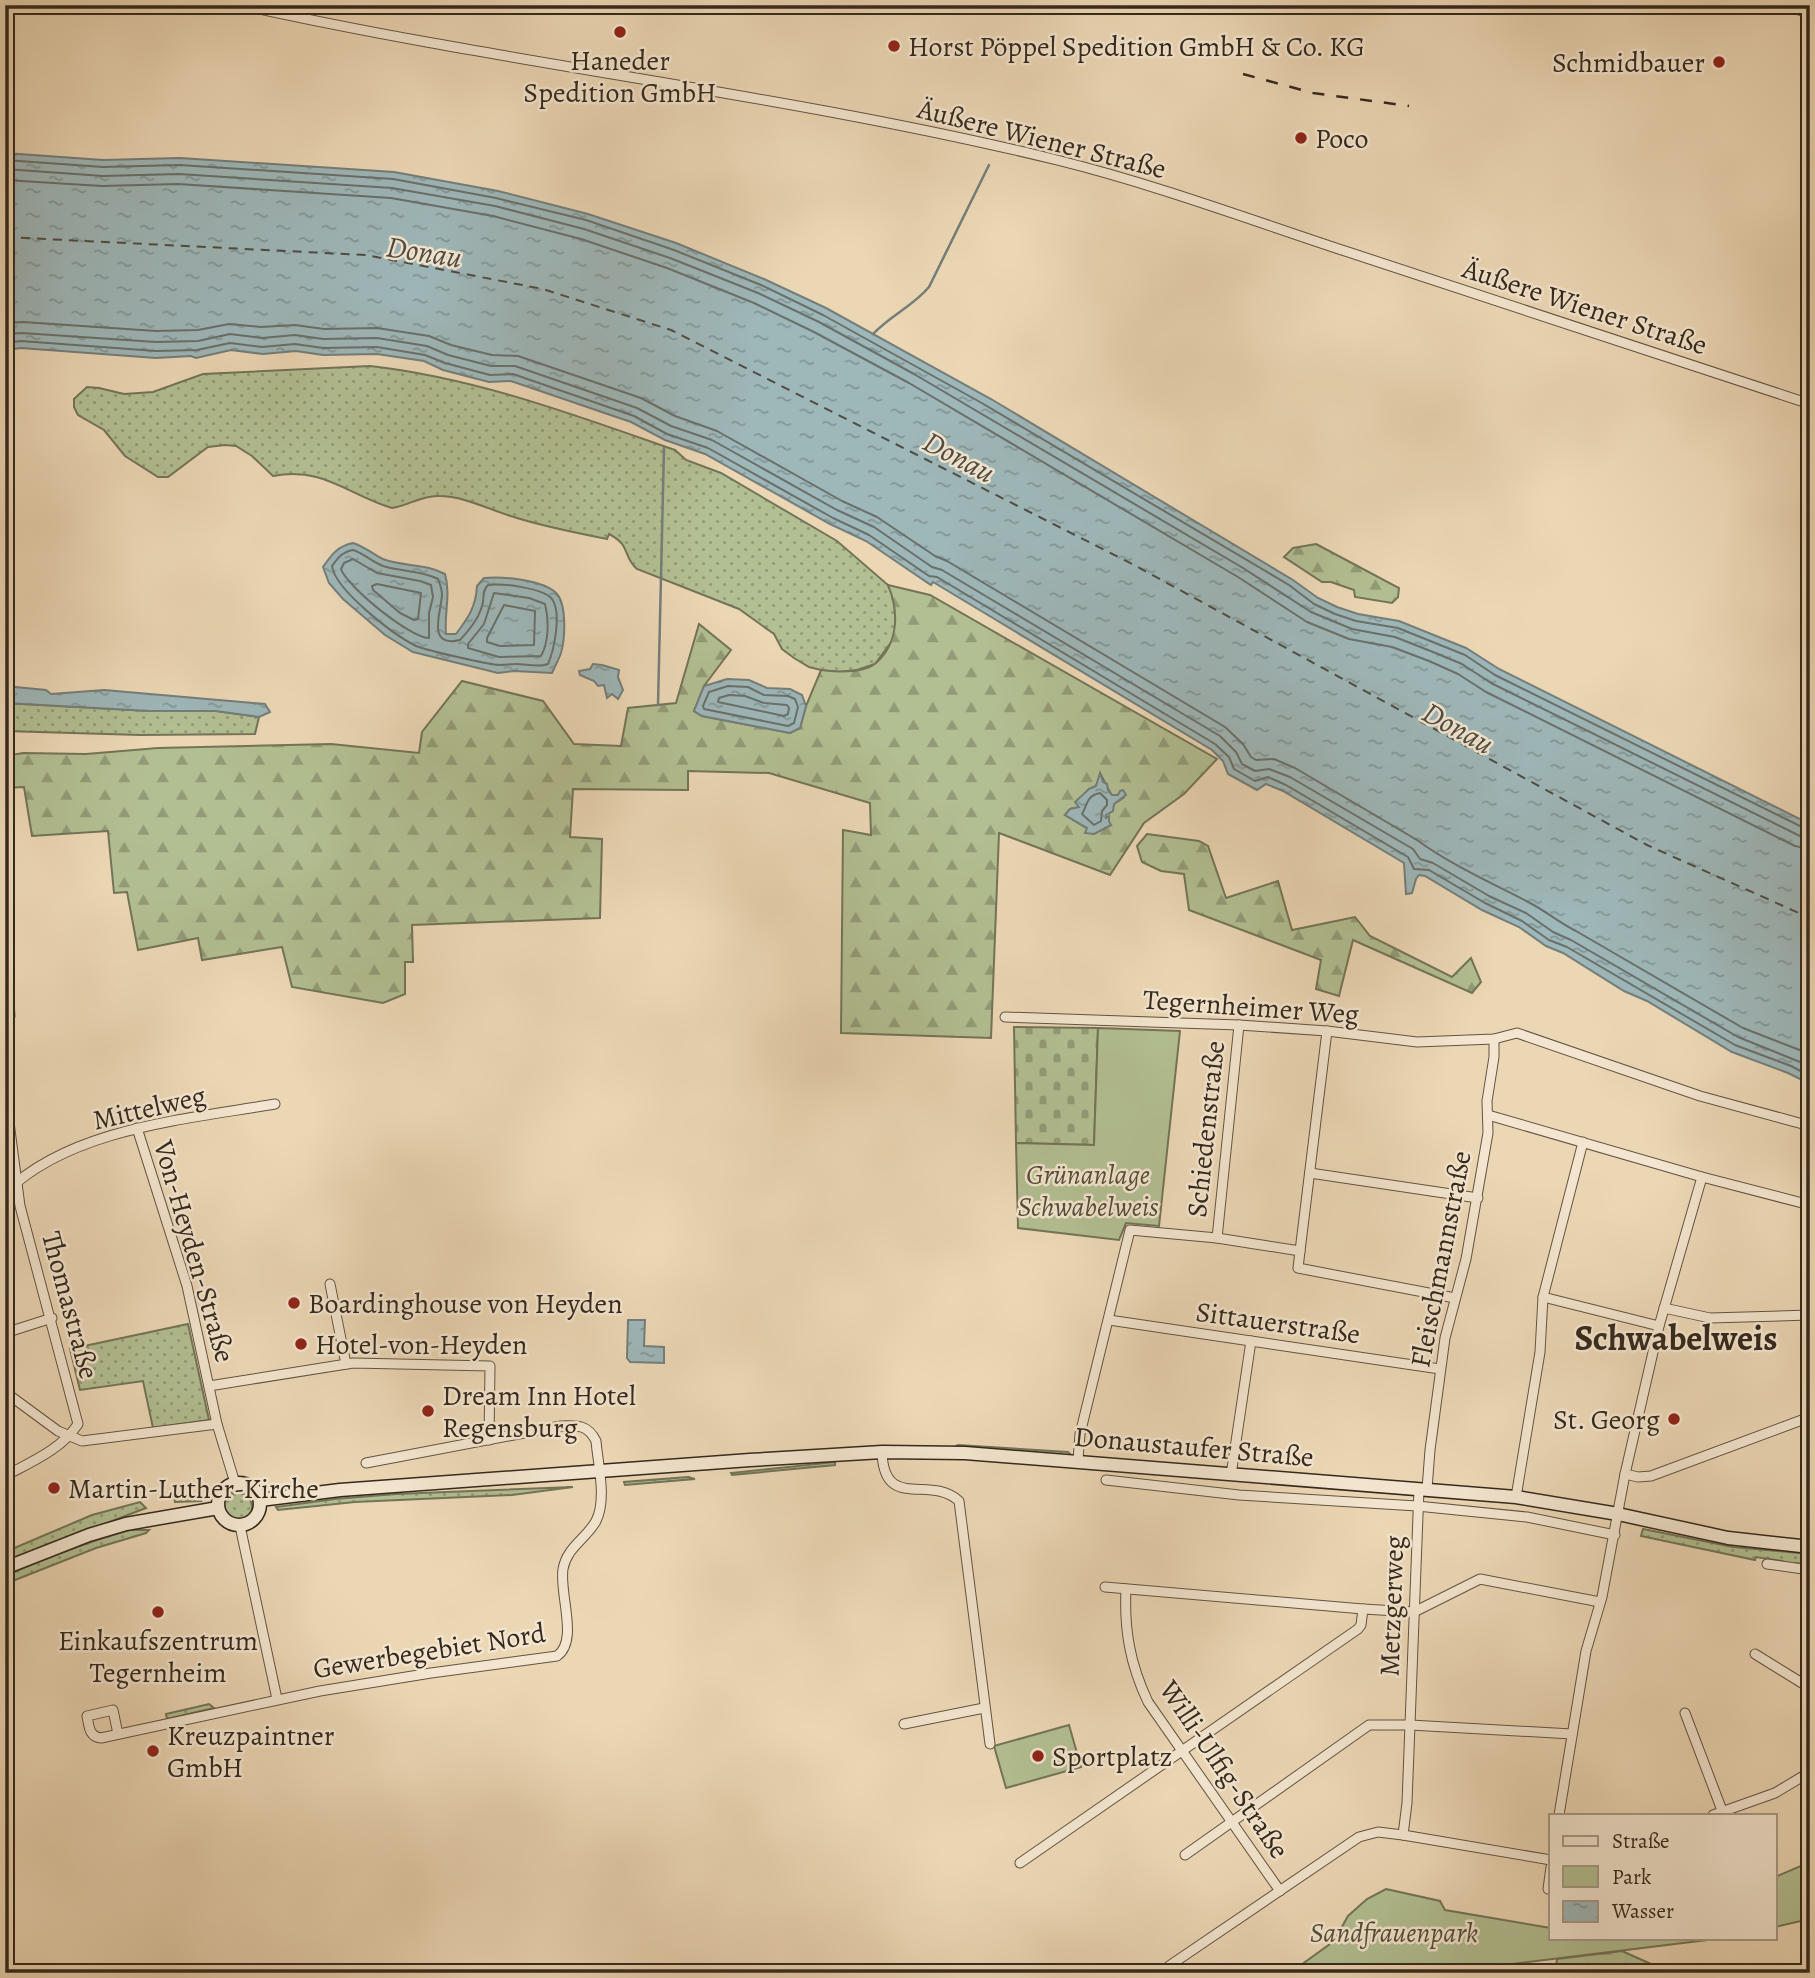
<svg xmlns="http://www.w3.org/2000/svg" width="1815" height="1978" viewBox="0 0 1815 1978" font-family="Alegreya,serif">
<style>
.grass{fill:url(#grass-dots);stroke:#737458;stroke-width:2}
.forest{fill:url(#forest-firs);stroke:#737458;stroke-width:2;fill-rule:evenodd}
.cemetery{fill:url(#cemetery-stones);stroke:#737458;stroke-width:2}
.green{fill:#b2bf92;stroke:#737458;stroke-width:2}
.water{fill:url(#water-ripples);stroke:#747e7b;stroke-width:2}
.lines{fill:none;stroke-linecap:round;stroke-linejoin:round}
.shore{stroke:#69706b;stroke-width:2}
.stream{stroke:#747e7b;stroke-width:2.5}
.ferry{stroke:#4e4c44;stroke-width:2;stroke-dasharray:9 7;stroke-linecap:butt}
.street-casing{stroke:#625443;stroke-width:11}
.secondary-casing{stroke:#34291d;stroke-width:15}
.street{stroke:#f3e5cf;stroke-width:9}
.secondary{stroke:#f3e5cf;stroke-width:12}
.rail{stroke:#34291d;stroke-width:2.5;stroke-dasharray:12 12;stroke-linecap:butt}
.poi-dot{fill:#8f2418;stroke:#f3e5cf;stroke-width:2.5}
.labels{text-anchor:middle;stroke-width:5;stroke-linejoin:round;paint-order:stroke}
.poi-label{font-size:28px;fill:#34291d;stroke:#f3e5cf;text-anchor:start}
.street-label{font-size:28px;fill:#34291d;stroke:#f3e5cf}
.park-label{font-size:28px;font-style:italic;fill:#544e3a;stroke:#f3e5cf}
.water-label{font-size:30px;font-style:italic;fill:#4e4c44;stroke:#f3e5cf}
.district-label{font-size:35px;font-weight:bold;fill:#34291d;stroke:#f3e5cf}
</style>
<defs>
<pattern id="grass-dots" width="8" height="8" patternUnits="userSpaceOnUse" patternTransform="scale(1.75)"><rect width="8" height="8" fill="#b2bf92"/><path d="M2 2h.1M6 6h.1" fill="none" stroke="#929b77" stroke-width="1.8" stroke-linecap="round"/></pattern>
<pattern id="forest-firs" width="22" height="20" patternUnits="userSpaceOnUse" patternTransform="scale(1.75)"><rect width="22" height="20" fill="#b2bf92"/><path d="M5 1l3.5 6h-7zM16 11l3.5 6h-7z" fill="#929b77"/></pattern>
<pattern id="cemetery-stones" width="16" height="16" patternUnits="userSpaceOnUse" patternTransform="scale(1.75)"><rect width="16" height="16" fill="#b2bf92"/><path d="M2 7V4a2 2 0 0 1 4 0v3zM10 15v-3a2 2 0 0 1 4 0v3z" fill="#929b77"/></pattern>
<pattern id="water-ripples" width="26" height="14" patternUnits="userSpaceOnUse" patternTransform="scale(1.75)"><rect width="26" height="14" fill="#9eb7b9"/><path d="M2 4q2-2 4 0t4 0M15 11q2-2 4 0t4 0" fill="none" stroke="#829596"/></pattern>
</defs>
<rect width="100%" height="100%" fill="#ecd7b5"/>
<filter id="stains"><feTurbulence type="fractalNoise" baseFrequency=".00286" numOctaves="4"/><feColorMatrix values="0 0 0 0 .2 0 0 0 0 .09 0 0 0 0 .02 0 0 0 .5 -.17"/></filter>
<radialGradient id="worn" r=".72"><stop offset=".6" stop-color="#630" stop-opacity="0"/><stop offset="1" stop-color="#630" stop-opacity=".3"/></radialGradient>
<g class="grass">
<path d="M 370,366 C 476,378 575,415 675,450 L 686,460 L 721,473 L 837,541 L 888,585 L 894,599 L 895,614 L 895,630 L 892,641 L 875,664 L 857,670 L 838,672 L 821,670 L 809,667 L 794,658 L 782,649 L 774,634 L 739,609 L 637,569 C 622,556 632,546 609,534 L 607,539 C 577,533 546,527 517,518 C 492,511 465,496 439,496 C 422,495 408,506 392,508 C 348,495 323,466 273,476 L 252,456 L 236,446 L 225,445 L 208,447 L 168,477 L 158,477 L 125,456 L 104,430 L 78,415 L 74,407 L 74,399 L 87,387 L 99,388 L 124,394 L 153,392 L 203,374 Z"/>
<polygon points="5,703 150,711 216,711 259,717 255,734 140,735 5,731"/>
<polygon points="188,1324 209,1420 153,1428 143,1381 80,1390 70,1349"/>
<polygon points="958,1445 1068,1452 1072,1456 952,1448"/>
<polygon points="835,1462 835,1465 732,1475 731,1473"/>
<polygon points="688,1477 695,1479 625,1485 624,1482"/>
<polygon points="573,1487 512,1495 355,1502 278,1510 276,1507 335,1499 396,1494"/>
<circle cx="238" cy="1507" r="14"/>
<polygon points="190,1494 199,1497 201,1501 175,1502 174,1495"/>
<polygon points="140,1502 146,1508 5,1562 5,1552 92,1515"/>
<polygon points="1643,1529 1733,1547 1810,1554 1810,1565 1796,1563 1795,1566 1782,1561 1756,1557 1755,1560 1641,1536"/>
<path d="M 130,1530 L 149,1530 L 146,1533 L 96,1548 L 5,1584 L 5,1576 C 46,1558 87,1542 130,1530 Z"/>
<polygon points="209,1704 214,1708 167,1719 166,1714"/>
</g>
<g class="forest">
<polygon points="1316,544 1399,588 1398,597 1392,603 1355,597 1354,590 1331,582 1322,582 1284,557 1293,548"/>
<path d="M 888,585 L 930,595 L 1217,759 L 1184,794 L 1144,823 L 1110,875 L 999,833 L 991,1038 L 841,1033 L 843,830 L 871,835 L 870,803 L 769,773 L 688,771 L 688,790 L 573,789 L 570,837 L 602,839 L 600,918 L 412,925 L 413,962 L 405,962 L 405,994 L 383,1003 L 292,987 L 282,947 L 202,960 L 198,938 L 138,950 L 127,892 L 114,893 L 108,831 L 32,836 L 24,787 L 5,788 L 5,756 L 23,753 L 86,754 L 158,748 L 331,744 L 419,753 L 422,732 L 462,681 L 543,701 L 574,744 L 621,746 L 628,708 L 676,703 L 699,624 L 731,650 L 704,686 L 694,711 L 702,716 L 790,733 L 800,728 L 806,706 L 821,670 C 837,672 863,674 876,663 C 899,643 899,611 888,585 ZM 1101,775 L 1112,796 L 1123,798 L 1114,804 L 1106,815 L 1105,819 L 1111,825 L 1094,834 L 1086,832 L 1088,829 L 1065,815 L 1070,809 L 1079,807 L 1076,802 L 1089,789 L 1096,786 Z"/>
<polygon points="1147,834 1199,841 1208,846 1226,898 1278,881 1292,930 1355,917 1370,936 1452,977 1471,958 1481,982 1472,993 1353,940 1339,996 1316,989 1321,960 1189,910 1184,874 1161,871 1142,862 1137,846"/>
<polygon points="1622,1951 1671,1973 1555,1973 1557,1959"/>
</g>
<polygon class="cemetery" points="1014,1027 1098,1028 1094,1145 1016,1143"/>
<g class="green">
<polygon points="1098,1028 1180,1031 1159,1226 1126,1223 1119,1240 1018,1228 1016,1143 1094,1145"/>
<polygon points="1069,1725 1081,1767 1006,1788 994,1746"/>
<polygon points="1810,1862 1810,1919 1775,1927 1775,1877"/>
<polygon points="1386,1889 1440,1901 1445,1910 1551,1928 1551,1938 1724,1938 1439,1973 1290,1973 1334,1941 1348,1916 1367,1899"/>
</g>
<g class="water">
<polygon points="5,153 103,160 180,158 394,172 498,191 588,214 676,243 764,279 826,308 991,399 1293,580 1318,598 1337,607 1358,614 1399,621 1466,648 1499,669 1810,824 1810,1084 1788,1073 1732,1052 1647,1001 1624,991 1563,953 1546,946 1519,927 1482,910 1425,876 1419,875 1416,879 1412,893 1406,894 1404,863 1283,791 1266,784 1257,790 1228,774 1223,761 1212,750 933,582 931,585 866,541 830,524 705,454 665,440 631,422 511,381 489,382 443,370 424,361 377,354 323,355 296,351 263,354 231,350 196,358 191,356 156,358 21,348 5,350"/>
<path d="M 353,543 C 365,547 373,554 383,559 C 403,567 425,563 445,574 C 451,595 444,613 446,634 L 456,634 C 468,618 476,607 477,586 L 484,578 C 502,576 545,580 557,594 C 567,606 565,639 561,653 C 559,659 555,666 552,673 L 514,671 L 498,673 L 413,652 L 385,635 L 343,599 L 329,583 L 323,567 C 332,554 338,546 353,543 Z"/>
<polygon points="593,664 602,665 619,670 618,677 623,690 618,699 612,694 607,698 604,685 598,686 594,681 580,675 579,671 590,669"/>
<polygon points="727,679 749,680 767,688 790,689 802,695 806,706 800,728 790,733 702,716 694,711 704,686"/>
<polygon points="5,686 46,690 51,694 104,690 265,704 270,712 259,717 216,711 150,711 5,703"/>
<polygon points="1100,773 1103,782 1107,784 1108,790 1112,795 1118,795 1120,791 1123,790 1126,795 1114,804 1113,811 1106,815 1106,818 1109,816 1109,821 1111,825 1094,834 1085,833 1087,828 1065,815 1070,809 1079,807 1075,802 1089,789 1096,786"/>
<polygon points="628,1320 645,1320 644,1346 664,1347 664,1363 630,1362 627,1358"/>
</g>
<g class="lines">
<g class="shore">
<polyline points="5,160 103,167 180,165 393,179 496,198 586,220 674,250 761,285 823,315 980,402 1289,585 1314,604 1335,614 1356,621 1398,628 1465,655 1495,675 1804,828 1810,829"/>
<polyline points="5,169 103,176 179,174 392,188 495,206 584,229 670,258 758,293 819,322 914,374 1243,568 1311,612 1352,629 1395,637 1433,652 1462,664 1491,683 1800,836 1810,838"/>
<polyline points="5,180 102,186 178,184 391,198 493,216 581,239 667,268 754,303 814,332 909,383 1238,577 1307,622 1349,639 1392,647 1429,661 1458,674 1486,692 1795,846 1810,849"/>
<path d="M 5,323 L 23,322 L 156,331 L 198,330 L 229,324 L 261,327 L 295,325 L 324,329 L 377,328 L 429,336 L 451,345 L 492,355 L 518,356 L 641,398 L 675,416 L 717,431 L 842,501 L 877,517 L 935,556 L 947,561 L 1225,727 L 1243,744 L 1251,757 L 1256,760 L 1274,759 L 1295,768 L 1417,840 C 1451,865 1492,883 1530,903 C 1546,911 1559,923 1576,931 L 1743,1028 L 1810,1054"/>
<polyline points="5,334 22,333 156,342 198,341 230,334 262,338 295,335 323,339 377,338 427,346 448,355 491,366 515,366 637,408 671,426 712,440 837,510 874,527 932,567 942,570 1220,736 1236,752 1242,764 1255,771 1269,769 1290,777 1413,849 1420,859 1433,863 1489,896 1526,913 1553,932 1571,940 1738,1037 1810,1066"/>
<polyline points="5,343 21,341 156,351 197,350 230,343 262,347 295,344 323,348 377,347 425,355 445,363 490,375 513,374 634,416 667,434 708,448 833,518 869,535 929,576 937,577 1215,744 1229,757 1234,769 1255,781 1268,777 1286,785 1408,857 1414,869 1429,870 1485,903 1522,921 1549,940 1567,947 1735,1045 1791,1066 1810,1076"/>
<path d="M 353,550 C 365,554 372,562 383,566 C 402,572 421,570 438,579 C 440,584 442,589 442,595 C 441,613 426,648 460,640 C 469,630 478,620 482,606 C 485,598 481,592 488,585 C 502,583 543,588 552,599 C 562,613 554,650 548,664 C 538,668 526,664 516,664 C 511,664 505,665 500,665 C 490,665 425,650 416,646 C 394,635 335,590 332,566 C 338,558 342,552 353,550 Z"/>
<path d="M 353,559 L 377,573 L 420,581 L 431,585 L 433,597 L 429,613 L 429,638 C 412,639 347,587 341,569 L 344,563 Z"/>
<polygon points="377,584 421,593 418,619 414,620 400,613 373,590 372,586"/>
<path d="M 494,593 L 529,598 L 545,604 C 549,620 549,642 541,656 L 499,657 L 468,648 L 468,644 L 484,624 Z"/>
<polygon points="504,605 535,611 534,645 500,646 487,642 487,638"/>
<polygon points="728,686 748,687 764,695 788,696 795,699 798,707 794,723 788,726 704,709 703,706 709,692"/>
<polygon points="729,695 745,696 764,703 787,705 789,708 788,714 784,716 718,702 719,698"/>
<path d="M 1100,793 L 1107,800 L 1107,805 L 1102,811 L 1101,821 L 1094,825 L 1082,814 C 1088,804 1086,796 1100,793 Z"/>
</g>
<g class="stream">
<path d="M 873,334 C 890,316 913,306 929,287 L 989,165"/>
<polyline points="658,705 664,448"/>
</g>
<polyline class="ferry" points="5,237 366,255 543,289 671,330 1134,565 1647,845 1810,918"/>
<defs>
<g id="street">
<path d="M 241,5 C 511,65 788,94 1057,160 C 1154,184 1251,220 1345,251 C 1500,302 1655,353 1810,404"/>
<polyline points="1780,5 1810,13"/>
<polyline points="5,942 10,1016 5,1030"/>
<polyline points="1005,1017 1239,1025 1327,1031 1417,1042 1494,1039 1517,1033 1700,1096 1810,1126"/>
<path d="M 5,1092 L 20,1206 L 78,1424 C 62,1449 31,1462 5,1476"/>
<polyline points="1488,1115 1702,1177 1810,1205"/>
<polyline points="137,1128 187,1286 217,1424 235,1483"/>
<polyline points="1310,1173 1478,1198"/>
<path d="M 5,1193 C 70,1128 189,1119 275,1104"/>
<polyline points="1217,1238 1239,1025"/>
<polyline points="1300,1251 1327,1031"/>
<polyline points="330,1284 346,1364"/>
<polyline points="1543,1297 1659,1326"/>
<polyline points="1664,1308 1710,1318 1810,1315"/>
<polyline points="1109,1320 1440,1369"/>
<polyline points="5,1333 52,1318"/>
<polyline points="209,1386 353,1363 490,1366 489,1440"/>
<polyline points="5,1392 58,1431 82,1441 217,1424"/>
<path d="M 882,1452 C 884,1512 930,1474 959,1501 L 990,1744"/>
<polyline points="1078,1460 1080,1434 1130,1230 1217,1238 1300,1251 1298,1268 1455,1298"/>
<polyline points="1625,1474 1638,1477 1651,1476 1810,1417"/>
<polyline points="1231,1475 1251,1341"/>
<polyline points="1106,1480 1239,1495 1417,1506 1527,1517 1615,1535"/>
<polyline points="1419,1489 1407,1803 1403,1835 1551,1860"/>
<polyline points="1427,1489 1430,1450 1445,1338 1466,1259 1488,1133 1487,1101 1494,1057 1494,1039"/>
<polyline points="1516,1497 1540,1352 1543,1297 1583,1142"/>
<polyline points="240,1526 277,1699"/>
<polyline points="1767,1564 1810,1570"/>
<polyline points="1105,1587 1363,1609"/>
<path d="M 1126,1589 C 1124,1630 1130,1664 1148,1702 L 1280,1891"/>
<polyline points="1755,1654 1810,1688"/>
<polyline points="1685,1713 1723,1813"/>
<polyline points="904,1724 984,1708"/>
<path d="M 118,1734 L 113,1710 L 87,1716 C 89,1726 89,1737 101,1738 L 320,1691 L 431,1673 L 557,1656 C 579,1641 559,1594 563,1569 C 567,1547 586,1539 596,1521 C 607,1499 598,1465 596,1441 C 588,1425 578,1425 561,1426 L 366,1463"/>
<polyline points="1559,1815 1586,1651 1602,1597 1625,1474 1659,1326 1702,1177"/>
<polyline points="1713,1815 1775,1793 1810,1772"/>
<polyline points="1185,1855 1369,1725 1410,1725 1572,1734"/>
<polyline points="1020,1863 1358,1629 1361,1625 1363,1609 1414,1612 1480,1579 1600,1602"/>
<polyline points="1548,1889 1551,1867"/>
<polyline points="1169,1966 1359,1837 1378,1832 1403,1835"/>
</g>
<g id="secondary">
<circle cx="239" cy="1504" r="21"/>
<polyline points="260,1500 340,1490 750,1460 882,1452 965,1453 1516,1497 1618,1514 1728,1538 1810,1547"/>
<polyline points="5,1568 89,1535 126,1524 218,1508"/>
</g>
</defs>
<use href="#street" class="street-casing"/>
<use href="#secondary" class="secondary-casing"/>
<use href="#street" class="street"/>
<use href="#secondary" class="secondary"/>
<polyline class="rail" points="1243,74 1313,93 1409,106"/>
</g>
<g class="poi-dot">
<circle cx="620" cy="32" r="7"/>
<circle cx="894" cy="46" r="7"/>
<circle cx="1719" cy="62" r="7"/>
<circle cx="1301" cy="138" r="7"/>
<circle cx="294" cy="1303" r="7"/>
<circle cx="301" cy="1344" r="7"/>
<circle cx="428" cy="1411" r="7"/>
<circle cx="1674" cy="1419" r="7"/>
<circle cx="54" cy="1488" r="7"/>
<circle cx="158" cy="1612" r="7"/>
<circle cx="153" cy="1751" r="7"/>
<circle cx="1038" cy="1756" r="7"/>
</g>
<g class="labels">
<g class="poi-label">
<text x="908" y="56">Horst Pöppel Spedition GmbH &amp; Co. KG</text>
<text x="620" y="70" text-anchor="middle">Haneder<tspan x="620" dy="32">Spedition GmbH</tspan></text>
<text x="1705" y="72" text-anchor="end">Schmidbauer</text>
<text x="1315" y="148">Poco</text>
<text x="308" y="1313">Boardinghouse von Heyden</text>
<text x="315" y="1354">Hotel-von-Heyden</text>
<text x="442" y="1405">Dream Inn Hotel<tspan x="442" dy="32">Regensburg</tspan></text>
<text x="1660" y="1429" text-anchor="end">St. Georg</text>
<text x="68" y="1498">Martin-Luther-Kirche</text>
<text x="158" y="1650" text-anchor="middle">Einkaufszentrum<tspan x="158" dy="32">Tegernheim</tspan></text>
<text x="167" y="1745">Kreuzpaintner<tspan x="167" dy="32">GmbH</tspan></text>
<text x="1052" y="1766">Sportplatz</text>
</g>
<g class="street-label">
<text transform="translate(1042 138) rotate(14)" y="10">Äußere Wiener Straße</text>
<text transform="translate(1585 306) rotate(18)" y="10">Äußere Wiener Straße</text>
<text transform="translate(1251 1006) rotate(4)" y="10">Tegernheimer Weg</text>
<text transform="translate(149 1107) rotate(-13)" y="10">Mittelweg</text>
<text transform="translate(1205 1129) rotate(-84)" y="10">Schiedenstraße</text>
<text transform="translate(195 1251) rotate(74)" y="10">Von-Heyden-Straße</text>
<text transform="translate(1440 1259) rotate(-79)" y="10">Fleischmannstraße</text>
<text transform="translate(71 1305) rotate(75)" y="10">Thomastraße</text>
<text transform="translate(1278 1322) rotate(8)" y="10">Sittauerstraße</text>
<text transform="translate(1194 1446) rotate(5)" y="10">Donaustaufer Straße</text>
<text transform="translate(1391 1606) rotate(-88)" y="10">Metzgerweg</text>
<text transform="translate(429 1650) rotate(-9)" y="10">Gewerbegebiet Nord</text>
<text transform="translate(1225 1769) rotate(56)" y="10">Willi-Ulfig-Straße</text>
</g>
<g class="park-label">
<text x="1088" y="1184">Grünanlage<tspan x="1088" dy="32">Schwabelweis</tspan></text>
<text x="1394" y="1942">Sandfrauenpark</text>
</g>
<g class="water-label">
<text transform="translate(424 252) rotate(9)" y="10">Donau</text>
<text transform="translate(959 457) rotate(28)" y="10">Donau</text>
<text transform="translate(1458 728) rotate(29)" y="10">Donau</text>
</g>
<g class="district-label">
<text x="1676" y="1350">Schwabelweis</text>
</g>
</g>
<rect width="1815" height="1978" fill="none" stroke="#ecd7b5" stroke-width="28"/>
<rect x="7" y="7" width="1801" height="1964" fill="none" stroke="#34291d" stroke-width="3.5"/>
<rect x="14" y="14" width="1787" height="1950" fill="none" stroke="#34291d" stroke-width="2"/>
<rect x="1549" y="1814" width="228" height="126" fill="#f3e5cf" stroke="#a79a88" stroke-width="2"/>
<rect x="1563" y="1836" width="35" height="10" fill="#f3e5cf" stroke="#a79a88" stroke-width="2"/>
<text x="1612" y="1848" font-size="21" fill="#34291d">Straße</text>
<rect x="1563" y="1866" width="35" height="21" fill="#b2bf92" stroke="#a79a88" stroke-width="2"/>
<text x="1612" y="1884" font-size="21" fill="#34291d">Park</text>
<rect x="1563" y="1901" width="35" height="21" fill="url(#water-ripples)" stroke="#a79a88" stroke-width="2"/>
<text x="1612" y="1918" font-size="21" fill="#34291d">Wasser</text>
<rect width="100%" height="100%" filter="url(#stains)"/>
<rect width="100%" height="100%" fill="url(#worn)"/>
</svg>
